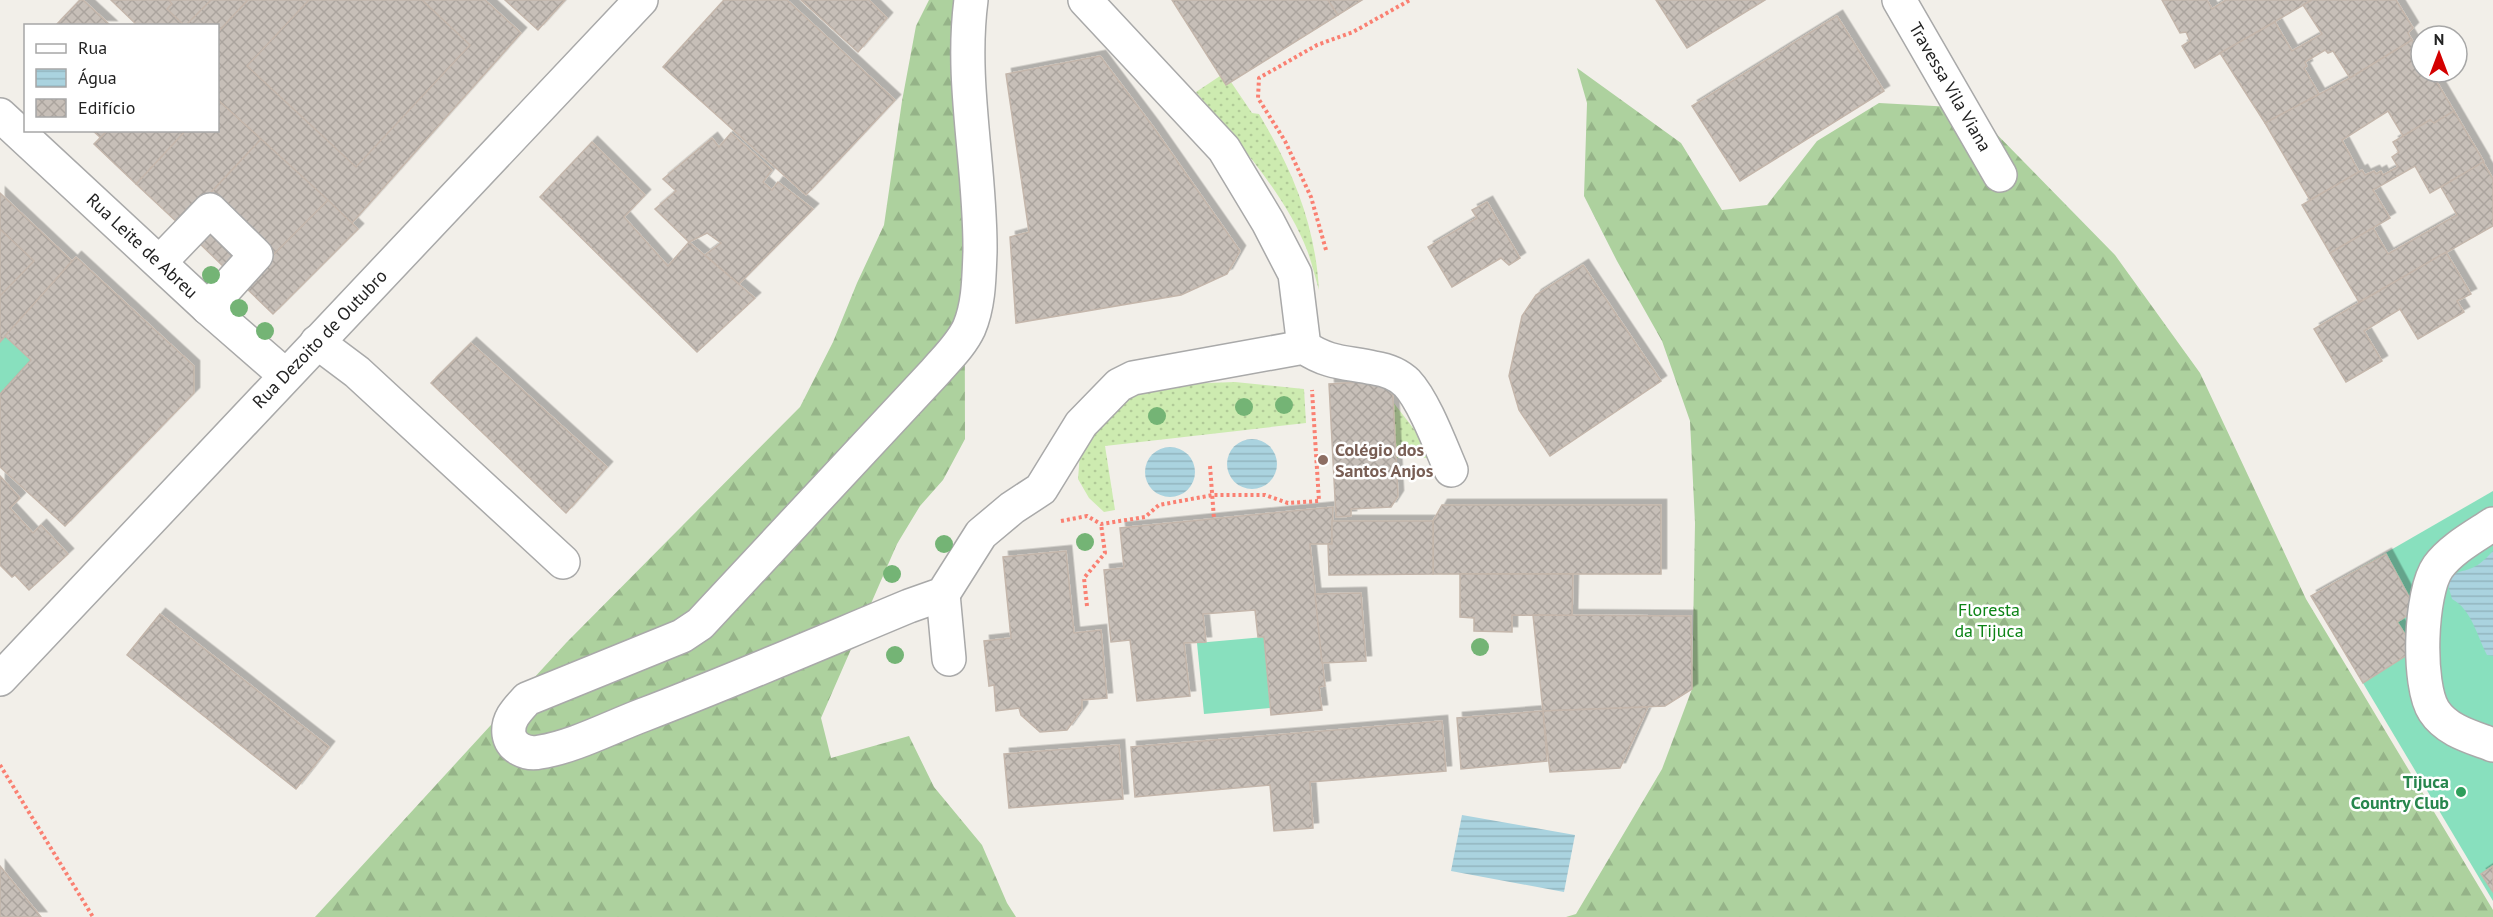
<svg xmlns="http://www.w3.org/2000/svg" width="2493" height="917" viewBox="0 0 2493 917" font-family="'PT Sans',sans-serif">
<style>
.grass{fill:url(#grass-dots)}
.forest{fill:url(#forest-firs)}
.pitch{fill:#88e0be}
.water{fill:url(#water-rules)}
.building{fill:url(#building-cross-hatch);stroke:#c4b6ab;stroke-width:1.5;filter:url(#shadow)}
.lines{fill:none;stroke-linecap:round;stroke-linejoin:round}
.minor-casing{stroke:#a9a9a9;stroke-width:36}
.path{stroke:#fa8072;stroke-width:4;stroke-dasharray:3 3;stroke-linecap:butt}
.minor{stroke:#fff;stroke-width:33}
.tree{fill:#74b475}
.education-dot{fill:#8d6e63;stroke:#fff;stroke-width:2}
.leisure-dot{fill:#2e9e5b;stroke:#fff;stroke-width:2}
.labels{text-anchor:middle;stroke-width:5;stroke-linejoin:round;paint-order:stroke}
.street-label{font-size:18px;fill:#222;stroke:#fff}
.education-label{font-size:18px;font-weight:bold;fill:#785e54;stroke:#fff;text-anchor:start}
.park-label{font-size:18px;fill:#0c8416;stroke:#fff}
.leisure-label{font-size:18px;font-weight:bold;fill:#27864d;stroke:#fff;text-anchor:end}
</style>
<defs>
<pattern id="grass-dots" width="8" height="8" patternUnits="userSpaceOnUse" patternTransform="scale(1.5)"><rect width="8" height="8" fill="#cdebb0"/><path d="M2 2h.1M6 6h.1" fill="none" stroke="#b0c997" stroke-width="1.8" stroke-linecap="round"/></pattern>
<pattern id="forest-firs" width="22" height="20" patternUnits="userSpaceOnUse" patternTransform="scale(1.5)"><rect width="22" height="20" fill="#add19e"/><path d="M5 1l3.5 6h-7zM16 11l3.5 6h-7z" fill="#95b388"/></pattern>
<pattern id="water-rules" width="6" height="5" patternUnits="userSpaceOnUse" patternTransform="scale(1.5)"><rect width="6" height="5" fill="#aad3df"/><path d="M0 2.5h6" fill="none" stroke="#92b5bf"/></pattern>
<pattern id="building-cross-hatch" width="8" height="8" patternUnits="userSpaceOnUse" patternTransform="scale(1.5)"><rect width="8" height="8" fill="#c7bfb8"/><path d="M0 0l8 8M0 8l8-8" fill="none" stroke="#aba49e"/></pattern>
<filter id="shadow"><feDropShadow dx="5.5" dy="-5.5" stdDeviation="0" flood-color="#0004"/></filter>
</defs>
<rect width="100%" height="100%" fill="#f2efe9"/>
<g class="grass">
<path d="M 1220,76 L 1226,85 L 1231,82 L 1252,113 L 1259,114 C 1293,171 1315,224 1319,290 C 1315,277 1312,263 1307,250 C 1286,195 1234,137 1196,92 Z"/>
<polygon points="1235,382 1304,389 1306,423 1105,446 1115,510 1104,512 1089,498 1078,479 1080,453 1098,426 1127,397 1180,384"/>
<polygon points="1393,402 1420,437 1432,458 1396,458"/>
</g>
<g class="forest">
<polygon points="929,0 977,0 964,11 965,439 943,480 920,506 897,544 821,718 831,758 909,736 934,787 982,845 1007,903 1016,917 315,917 566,643 800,407 833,342 857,283 884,225 902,101 916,26"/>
<polygon points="1577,68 1681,143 1722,210 1767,205 1817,141 1879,103 1971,108 2115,255 2200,373 2306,599 2493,910 2493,917 1566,917 1576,914 1662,769 1692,689 1695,523 1690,421 1662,341 1617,261 1584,196 1587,103"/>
</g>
<g class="pitch">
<polygon points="5,336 31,360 0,394 0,342"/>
<polygon points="2493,491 2493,901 2311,596"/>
<polygon points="1264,637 1270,708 1204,714 1197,643"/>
</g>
<g class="water">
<circle cx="1252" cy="464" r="25"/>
<circle cx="1170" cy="472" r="25"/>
<path d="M 2493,551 L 2493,656 L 2487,655 C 2477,636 2472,610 2452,599 L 2448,585 C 2455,568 2460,574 2474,567 C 2482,563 2487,557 2493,551 Z"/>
<polygon points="1462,815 1575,835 1564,892 1451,871"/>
</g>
<g class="building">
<polygon points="80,0 83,0 111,26 56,25"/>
<polygon points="111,0 248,0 218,32 218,26 138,26"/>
<polygon points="169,0 211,0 185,26 167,9 172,4"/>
<polygon points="248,0 485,0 521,33 352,223 218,100 218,32"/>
<polygon points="309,0 422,0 470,45 356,167 247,66"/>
<polygon points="505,0 565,0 538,30"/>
<polygon points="724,0 787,0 895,100 806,195 663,67"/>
<polygon points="801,0 869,0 887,18 858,52"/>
<polygon points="1172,0 1328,0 1338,15 1226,85"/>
<polygon points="1328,0 1362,0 1338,15"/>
<polygon points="1656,0 1765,0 1687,48"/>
<polygon points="2162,0 2207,0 2212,9 2226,0 2312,0 2195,68 2182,46 2190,41 2186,32 2180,33"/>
<polygon points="2312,0 2396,0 2413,28 2408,33 2412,40 2350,78 2333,51 2328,53 2325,50 2305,62 2307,66 2304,68 2319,94 2265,123 2220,53 2275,22 2292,51 2322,34 2303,5"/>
<polygon points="1837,16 1884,91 1740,181 1692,106"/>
<polygon points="2412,40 2421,56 2421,72 2431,72 2454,111 2434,123 2430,120 2403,136 2388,111 2342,140 2359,172 2310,200 2265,123 2350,78"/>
<polygon points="1100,56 1154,128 1240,251 1227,274 1181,295 1016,323 1010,237 1029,232 1006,74"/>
<polygon points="218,100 261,139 180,225 136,184 186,130 218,130"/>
<polygon points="2454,111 2484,162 2430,193 2415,166 2373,190 2390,218 2330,253 2302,205 2362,170 2365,175 2374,171 2376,174 2381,171 2383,175 2398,167 2392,157 2399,152 2393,142 2430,120 2434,123"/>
<polygon points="92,130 108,130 101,138"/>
<polygon points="108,130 186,130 136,184 94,144"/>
<polygon points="731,133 772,170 763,182 772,190 778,182 813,209 739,284 705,255 721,243 707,233 689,242 655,209 676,191 663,179 712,138 719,147"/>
<polygon points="261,139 328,200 269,260 205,199"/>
<polygon points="592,142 645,195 624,217 668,266 689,242 755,298 697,352 540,197"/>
<polygon points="2483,162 2493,179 2493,226 2359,302 2330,253 2373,228 2388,254 2457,215 2441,187"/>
<polygon points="0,193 72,261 0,342"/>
<polygon points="328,200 358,229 273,314 243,285"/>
<polygon points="1487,202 1520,258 1509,265 1501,258 1452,287 1428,247 1477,218 1472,210"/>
<polygon points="212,221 244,252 227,270 195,239"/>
<polygon points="0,229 34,261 0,296"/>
<polygon points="2446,252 2471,294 2457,301 2464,312 2418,339 2400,309 2364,331 2382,361 2346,382 2314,329"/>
<polygon points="76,257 194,366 194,393 65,526 0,467 0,394 31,360 5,336"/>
<polygon points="1583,265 1661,381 1550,456 1519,410 1509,376 1522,316 1536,295"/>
<polygon points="471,343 607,467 566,513 431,383"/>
<polygon points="1392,380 1398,496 1391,507 1351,509 1351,516 1336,517 1329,384"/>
<polygon points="0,476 20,498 10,508 33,533 41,525 68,554 29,590 15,575 12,577 0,565"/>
<polygon points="1442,505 1661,505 1661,574 1433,574 1433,521"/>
<polygon points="1333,507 1332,544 1310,544 1325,686 1319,687 1322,710 1271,715 1264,637 1258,637 1255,610 1203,614 1206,642 1184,643 1190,696 1137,701 1130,640 1111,642 1104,570 1124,568 1120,528"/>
<polygon points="1332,521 1433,521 1433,574 1329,575 1328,544 1332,544"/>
<polygon points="1066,551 1074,633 1101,630 1107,698 1082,700 1082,709 1067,730 1040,732 1021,715 1019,708 996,711 994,685 989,686 984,641 1011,638 1003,557"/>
<polygon points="2386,554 2416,610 2397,622 2415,650 2363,683 2311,596"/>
<polygon points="1460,574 1573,574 1572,616 1512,615 1512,632 1474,631 1474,618 1460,617"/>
<polygon points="1361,593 1366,661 1322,663 1315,594"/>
<polygon points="160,614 329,747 296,789 127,655"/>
<polygon points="1533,615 1691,616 1692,689 1665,706 1543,711"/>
<polygon points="1648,707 1620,768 1550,772 1543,711"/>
<polygon points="1543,711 1547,761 1461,769 1457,718"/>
<polygon points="1442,721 1446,771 1310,782 1313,828 1274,831 1270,785 1135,797 1131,747"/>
<polygon points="1119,745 1123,799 1009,808 1004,754"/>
<polygon points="0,866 41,917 0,917"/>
<polygon points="2493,866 2493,892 2481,874"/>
</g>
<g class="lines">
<defs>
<g id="minor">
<path d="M 971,0 C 960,83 981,168 980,252 C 979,277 979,305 969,328 C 961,345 947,358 935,372 L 700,624 L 682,636 L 527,699 C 518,709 507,719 509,734 C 511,748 527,755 540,752 C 573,747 611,727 643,715 C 732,681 820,643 909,606 L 943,594 L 981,534 L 1012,508 L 1041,489 L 1081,424 L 1119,385 L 1133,378 L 1304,347 C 1329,364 1347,362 1374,368 C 1387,370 1398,374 1407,383 C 1424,401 1441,447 1451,470"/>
<polyline points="1085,0 1224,149 1268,222 1295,274 1304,347"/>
<polyline points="1899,0 2000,175"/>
<polyline points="0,115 208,308 285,375"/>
<polyline points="160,262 210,210 256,255 208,308"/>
<polyline points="317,342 357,372 563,562"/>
<path d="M 2493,524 C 2475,536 2451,549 2438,567 C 2420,592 2417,685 2434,711 C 2447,731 2472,737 2493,745"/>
<polyline points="943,594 949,659"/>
<polyline points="0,679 641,0"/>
</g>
</defs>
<use href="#minor" class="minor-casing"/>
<g class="path">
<polyline points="1326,250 1311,197 1285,141 1258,98 1259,78 1317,45 1353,32 1410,0"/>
<polyline points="1210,466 1214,519"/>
<polyline points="1061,521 1087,516 1101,524 1145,517 1159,505 1213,495 1265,495 1288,503 1319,501 1312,390"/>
<polyline points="1087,606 1084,578 1105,553 1101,524"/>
<polyline points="0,765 93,917"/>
</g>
<use href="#minor" class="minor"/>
</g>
<g class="tree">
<circle cx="211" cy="275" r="9"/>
<circle cx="239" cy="308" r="9"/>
<circle cx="265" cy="331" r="9"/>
<circle cx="1284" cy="405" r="9"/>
<circle cx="1244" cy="407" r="9"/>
<circle cx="1157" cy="416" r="9"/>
<circle cx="1085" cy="542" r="9"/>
<circle cx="944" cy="544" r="9"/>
<circle cx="892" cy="574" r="9"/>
<circle cx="1480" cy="647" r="9"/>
<circle cx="895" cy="655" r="9"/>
</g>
<circle class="education-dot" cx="1323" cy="460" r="6"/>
<circle class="leisure-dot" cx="2461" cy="792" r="6"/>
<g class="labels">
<g class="street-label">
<text transform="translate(1950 87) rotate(60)" y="6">Travessa Vila Viana</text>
<text transform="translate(142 246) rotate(43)" y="6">Rua Leite de Abreu</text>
<text transform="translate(320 339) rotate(-46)" y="6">Rua Dezoito de Outubro</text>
</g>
<g class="education-label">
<text x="1335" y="456">Colégio dos<tspan x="1335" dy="21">Santos Anjos</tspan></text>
</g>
<g class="park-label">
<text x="1989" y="616">Floresta<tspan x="1989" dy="21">da Tijuca</tspan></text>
</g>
<g class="leisure-label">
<text x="2449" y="788">Tijuca<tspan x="2449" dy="21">Country Club</tspan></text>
</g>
</g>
<rect x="24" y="24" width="195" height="108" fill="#ffffff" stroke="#a7a7a7" stroke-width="1.5"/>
<rect x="36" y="44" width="30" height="9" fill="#ffffff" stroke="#a7a7a7" stroke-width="1.5"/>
<text x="78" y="54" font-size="18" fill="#222222">Rua</text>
<rect x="36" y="69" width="30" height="18" fill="url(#water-rules)" stroke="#a7a7a7" stroke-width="1.5"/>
<text x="78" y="84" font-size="18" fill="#222222">Água</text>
<rect x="36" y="99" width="30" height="18" fill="url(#building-cross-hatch)" stroke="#a7a7a7" stroke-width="1.5"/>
<text x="78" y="114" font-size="18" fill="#222222">Edifício</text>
<g transform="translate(2439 54)"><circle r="28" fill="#ffffff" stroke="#a7a7a7" stroke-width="1.5"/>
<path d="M0-4.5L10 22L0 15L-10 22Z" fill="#d40000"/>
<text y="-9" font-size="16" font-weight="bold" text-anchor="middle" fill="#222222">N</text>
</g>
</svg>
